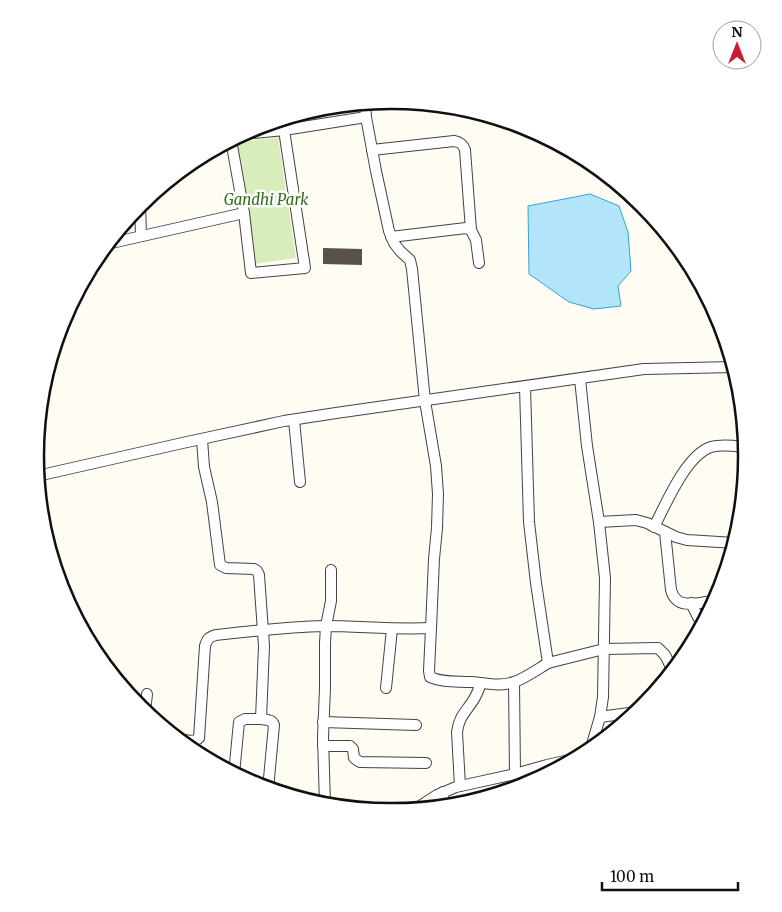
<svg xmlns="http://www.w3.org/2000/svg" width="782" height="912" viewBox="0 0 782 912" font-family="Merriweather,serif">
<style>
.green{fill:#d8edb9}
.water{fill:#b3e5fa;stroke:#35a2d7}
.building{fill:#5a504b}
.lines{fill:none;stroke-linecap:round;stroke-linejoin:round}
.minor-casing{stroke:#434343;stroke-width:12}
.minor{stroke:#fff;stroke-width:10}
.labels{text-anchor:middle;stroke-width:5;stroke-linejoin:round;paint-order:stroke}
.park-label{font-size:15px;font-style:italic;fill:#316e1a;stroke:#fff}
.rim{fill:none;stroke:#101010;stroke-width:2.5}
</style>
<rect width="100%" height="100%" fill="#fffcf3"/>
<polygon class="green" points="278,137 296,258 255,264 237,142"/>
<polygon class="water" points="590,194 619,206 628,232 631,271 618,286 621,306 594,309 569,302 529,274 528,206"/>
<polygon class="building" points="323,248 362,249 362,265 323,264"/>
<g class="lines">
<defs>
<g id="minor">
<path d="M 366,117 L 376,171 L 389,231 L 394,243 L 400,251 L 410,260 L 412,269 L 425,401 L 436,466 L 438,494 L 437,528 L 434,559 L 431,628 L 429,671 L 430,677 C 443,683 457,681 472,682 C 486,683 499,687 514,682 C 524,679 538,669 548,663 L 536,583 L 529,522 L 525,387"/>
<polyline points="284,130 366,117 365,103"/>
<polyline points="231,140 244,213 251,273 305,268 284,130 243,134"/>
<path d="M 372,150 L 454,141 C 460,142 463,144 465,150 L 471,230"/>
<polyline points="140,203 141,236"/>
<polyline points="391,237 466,228 471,230 476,240 479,263"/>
<polyline points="107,244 244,213"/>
<polyline points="580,379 587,446 599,522 605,578 603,697 600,717 590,751"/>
<polyline points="294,420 300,482"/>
<polyline points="202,439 204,467 212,502 220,565 226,568 254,569 257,571 259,575 264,646 261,719 245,719 239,722 234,774"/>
<polyline points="37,476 187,442 284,421 336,413 644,369 734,367"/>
<polyline points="599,522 636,520 647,523 676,537 687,540 735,543"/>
<path d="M 654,527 C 666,504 686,455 711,447 C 722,444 735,446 746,447"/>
<path d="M 665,532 L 671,590 C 672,594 674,598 678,601 C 687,607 705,602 716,600"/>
<polyline points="691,603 702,625"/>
<polyline points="548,663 604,649 658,648 665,655 673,671"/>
<polyline points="514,682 515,774"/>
<polyline points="386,688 392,629"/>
<polyline points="145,712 147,694"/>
<polyline points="600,717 629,713 642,708"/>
<path d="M 261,719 C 266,720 272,719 274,725 L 268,789"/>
<polyline points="323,722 416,725"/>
<path d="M 178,739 C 185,740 194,743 199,738 L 205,646 C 207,639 209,637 216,635 C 252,631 287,627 324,626 C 360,626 395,630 431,628"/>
<polyline points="323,746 350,746 353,749 354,758 360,762 426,763"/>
<path d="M 460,786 L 457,732 C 459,716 466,712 474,699 C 477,694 479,689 481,683"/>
<polyline points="443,792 444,807"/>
<polyline points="325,805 323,737 325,688 325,643 326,626 331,601 331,570"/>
<polyline points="414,810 437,795 456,787 515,774 547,765 578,758"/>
</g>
</defs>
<use href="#minor" class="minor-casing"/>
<use href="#minor" class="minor"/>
</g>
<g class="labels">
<g class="park-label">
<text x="266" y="205">Gandhi Park</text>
</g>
</g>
<path d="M0 0H782V912H0ZM44 456a347 347 0 1 1 694 0a347 347 0 1 1-694 0Z" fill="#fff" fill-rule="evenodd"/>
<path class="rim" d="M44 456a347 347 0 1 1 694 0a347 347 0 1 1-694 0Z"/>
<g transform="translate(737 45)"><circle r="24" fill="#ffffff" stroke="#9f9f9f"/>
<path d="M0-4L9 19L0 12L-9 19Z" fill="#cb1d31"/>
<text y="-8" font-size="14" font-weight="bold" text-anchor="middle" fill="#101010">N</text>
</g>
<path d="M602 882v8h136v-8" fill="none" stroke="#101010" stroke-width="2.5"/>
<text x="610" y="882" font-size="15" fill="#101010" stroke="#ffffff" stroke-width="4" paint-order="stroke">100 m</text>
</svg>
